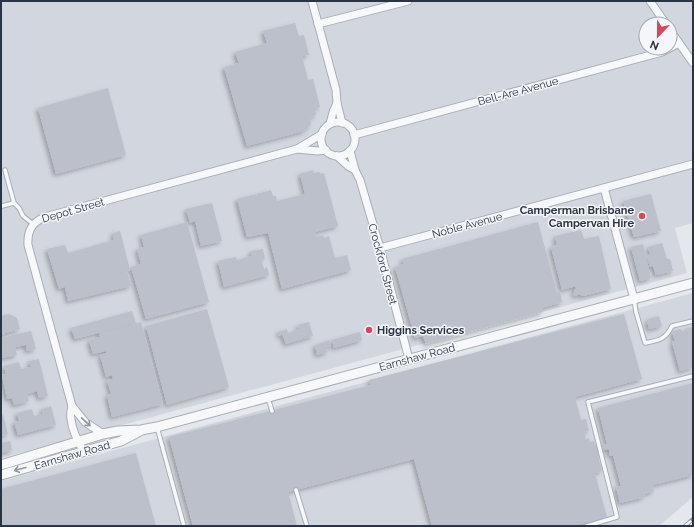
<svg xmlns="http://www.w3.org/2000/svg" width="694" height="527" viewBox="0 0 694 527" font-family="Raleway,sans-serif">
<style>
.built{fill:#d2d6de;fill-rule:evenodd}
.building{fill:#bbc0ca;filter:url(#shadow)}
.lines{fill:none;stroke-linecap:round;stroke-linejoin:round}
.service-casing{stroke:#a9aeb7;stroke-width:5.5}
.minor-casing{stroke:#a9aeb7;stroke-width:9}
.tertiary-casing{stroke:#a9aeb7;stroke-width:11}
.service{stroke:#f7f8fa;stroke-width:3.5}
.minor{stroke:#f7f8fa;stroke-width:7}
.tertiary{stroke:#f7f8fa;stroke-width:9}
.rail-casing{stroke:#7d8696;stroke-width:4}
.rail{stroke:#f4f6f9;stroke-width:2.5;stroke-dasharray:8;stroke-linecap:butt}
.oneway{stroke:#9196a0}
.poi-dot{fill:#d1495b;stroke:#f4f6f9;stroke-width:1.5}
.labels{text-anchor:middle;stroke-width:3;stroke-linejoin:round;paint-order:stroke}
.street-label{font-size:11px;fill:#2b3445;stroke:#f4f6f9}
.poi-label{font-size:11px;font-weight:bold;fill:#2b3445;stroke:#f4f6f9;text-anchor:end}
</style>
<defs>
<filter id="shadow"><feDropShadow dx="-2.5" dy="2.5" stdDeviation="2" flood-color="#0004"/></filter>
</defs>
<rect width="100%" height="100%" fill="#e4e7ec"/>
<g class="built">
<path d="M 1,1 L 693,1 L 693,223 L 675,228 L 687,273 L 392,352 L 1,458 ZM 646,24 L 670,24 L 670,48 L 646,48 Z"/>
<polygon points="693,293 693,497 659,526 1,526 1,481"/>
</g>
<g class="building">
<polygon points="295,23 299,36 304,35 309,55 302,56 308,80 313,79 320,107 315,109 316,115 310,118 311,124 304,131 247,146 224,67 239,63 235,52 267,43 263,31"/>
<polygon points="108,88 126,155 56,174 38,108"/>
<polygon points="313,170 314,173 320,172 320,174 324,173 338,226 315,232 316,237 323,235 324,238 329,236 335,258 347,255 351,270 282,289 268,233 247,237 237,199 256,194 259,205 257,194 271,190 273,196 276,196 277,201 305,194 300,174"/>
<polygon points="651,194 661,231 634,237 623,201"/>
<polygon points="212,203 222,241 201,246 195,221 190,223 186,209"/>
<polygon points="187,222 209,302 146,319 131,267 141,264 137,249 144,247 141,235"/>
<polygon points="538,222 557,293 560,292 562,302 542,308 543,312 426,344 423,336 415,338 395,267 404,264 402,259"/>
<polygon points="581,230 584,239 599,236 611,289 583,296 578,294 577,296 573,295 576,286 562,290 551,247 557,245 555,236"/>
<polygon points="120,231 130,270 105,276 127,271 131,286 68,301 65,287 59,289 47,249 65,245 68,253 114,240 113,233"/>
<polygon points="662,243 667,259 670,259 673,271 656,275 653,266 650,267 646,255 650,254 648,247"/>
<polygon points="643,244 651,278 640,281 631,247"/>
<polygon points="263,249 265,259 261,259 264,269 267,267 269,275 224,287 218,261 236,257 237,260 251,256 251,251"/>
<polygon points="207,309 229,387 167,405 146,326"/>
<polygon points="132,311 136,323 75,339 71,328"/>
<polygon points="9,314 17,318 20,329 5,333 5,334 1,335 1,316"/>
<polygon points="624,314 642,379 575,397 581,420 586,419 589,431 584,432 586,439 589,438 590,442 594,441 596,446 607,444 598,408 693,383 693,475 653,485 654,491 644,494 645,497 620,503 616,487 621,486 613,455 610,456 609,449 597,452 602,471 595,473 607,517 572,526 432,526 414,459 288,492 297,526 193,526 169,437 371,385 369,380"/>
<polygon points="659,316 662,326 649,329 647,321 649,321 648,319"/>
<polygon points="141,322 163,404 112,417 107,395 111,394 107,380 113,379 112,375 106,377 100,355 106,353 106,351 93,354 89,340 100,337 99,333"/>
<polygon points="309,322 313,336 286,344 282,334 279,336 278,332 287,329 288,333 299,329 298,325"/>
<polygon points="693,327 693,367 680,371 672,342 675,341 672,331 681,329 682,331 685,330 687,334 688,334 687,328"/>
<polygon points="31,331 36,349 27,351 26,345 15,347 17,355 2,358 1,354 1,338"/>
<polygon points="360,332 362,340 334,348 332,340"/>
<polygon points="330,340 331,346 326,347 328,352 317,355 315,345"/>
<polygon points="39,359 48,396 39,398 37,391 27,394 29,401 14,405 12,398 7,399 2,375 6,374 4,366 19,362 21,369 31,367 29,361"/>
<polygon points="51,406 56,425 18,435 14,422 19,421 17,413 32,409 34,416 43,414 42,409"/>
<polygon points="3,415 8,434 1,436 1,416"/>
<polygon points="10,441 12,450 1,453 1,443"/>
<polygon points="136,453 156,526 1,526 1,489"/>
</g>
<g class="lines">
<defs>
<g id="service">
<polyline points="5,170 14,203 19,208 23,216 33,224"/>
<polyline points="2,206 14,203"/>
<path d="M 634,299 L 636,312 L 645,343 C 659,340 665,340 672,326 L 693,321"/>
<polyline points="268,398 272,411"/>
<polyline points="157,427 184,526"/>
<polyline points="296,490 307,526"/>
<polyline points="587,526 617,517 588,402 693,376"/>
</g>
<g id="minor">
<polyline points="312,1 336,90 337,103 342,123"/>
<polyline points="650,1 666,24"/>
<polyline points="318,24 408,1"/>
<polyline points="670,30 693,63"/>
<circle cx="338" cy="139" r="17"/>
<polyline points="330,124 333,112 337,103"/>
<polyline points="354,135 662,52 679,43"/>
<polyline points="297,149 318,151 326,150"/>
<polyline points="350,151 355,170 360,180 380,248 409,359"/>
<polyline points="337,156 348,166 355,170"/>
<polyline points="604,188 634,299"/>
<polyline points="380,248 693,164"/>
<polyline points="72,406 85,422 103,434"/>
<path d="M 84,452 C 78,442 72,431 71,419 C 70,415 71,410 72,406 L 28,245 C 27,231 32,222 45,217 L 297,149 L 322,134"/>
</g>
<g id="tertiary">
<polyline points="1,465 103,434 118,431 141,430 157,427 693,283"/>
<polyline points="1,475 121,441 140,431"/>
</g>
</defs>
<use href="#service" class="service-casing"/>
<use href="#minor" class="minor-casing"/>
<use href="#tertiary" class="tertiary-casing"/>
<use href="#service" class="service"/>
<use href="#minor" class="minor"/>
<use href="#tertiary" class="tertiary"/>
<defs>
<polyline id="rail" points="685,526 693,519"/>
</defs>
<use href="#rail" class="rail-casing"/>
<use href="#rail" class="rail"/>
</g>
<defs><path id="oneway-shaft" d="M-6 0H5M1.5-3L5.5 0L1.5 3" fill="none" stroke-width="1.6" stroke-linecap="round" stroke-linejoin="round"/></defs>
<g class="oneway">
<use href="#oneway-shaft" transform="translate(86 422) rotate(43)"/>
<use href="#oneway-shaft" transform="translate(20 469) rotate(165)"/>
</g>
<g class="poi-dot">
<circle cx="642" cy="216" r="4"/>
<circle cx="369" cy="330" r="4"/>
</g>
<g class="labels">
<g class="street-label">
<text transform="translate(518 91) rotate(-15)" y="4">Bell-Are Avenue</text>
<text transform="translate(73 210) rotate(-16)" y="4">Depot Street</text>
<text transform="translate(467 225) rotate(-15)" y="4">Noble Avenue</text>
<text transform="translate(383 264) rotate(75)" y="4">Crockford Street</text>
<text transform="translate(417 357) rotate(-15)" y="4">Earnshaw Road</text>
<text transform="translate(72 455) rotate(-16)" y="4">Earnshaw Road</text>
</g>
<g class="poi-label">
<text x="634" y="214">Camperman Brisbane<tspan x="634" dy="13">Campervan Hire</tspan></text>
<text x="377" y="334" text-anchor="start">Higgins Services</text>
</g>
</g>
<rect width="694" height="527" fill="none" stroke="#2b3445" stroke-width="4"/>
<g transform="translate(658 36) rotate(202)"><circle r="19" fill="#f4f6f9" stroke="#a4a8b1"/>
<path d="M0-3L7 15L0 10L-7 15Z" fill="#d1495b"/>
<text y="-6" font-size="11" font-weight="bold" text-anchor="middle" fill="#2b3445">N</text>
</g>
</svg>
